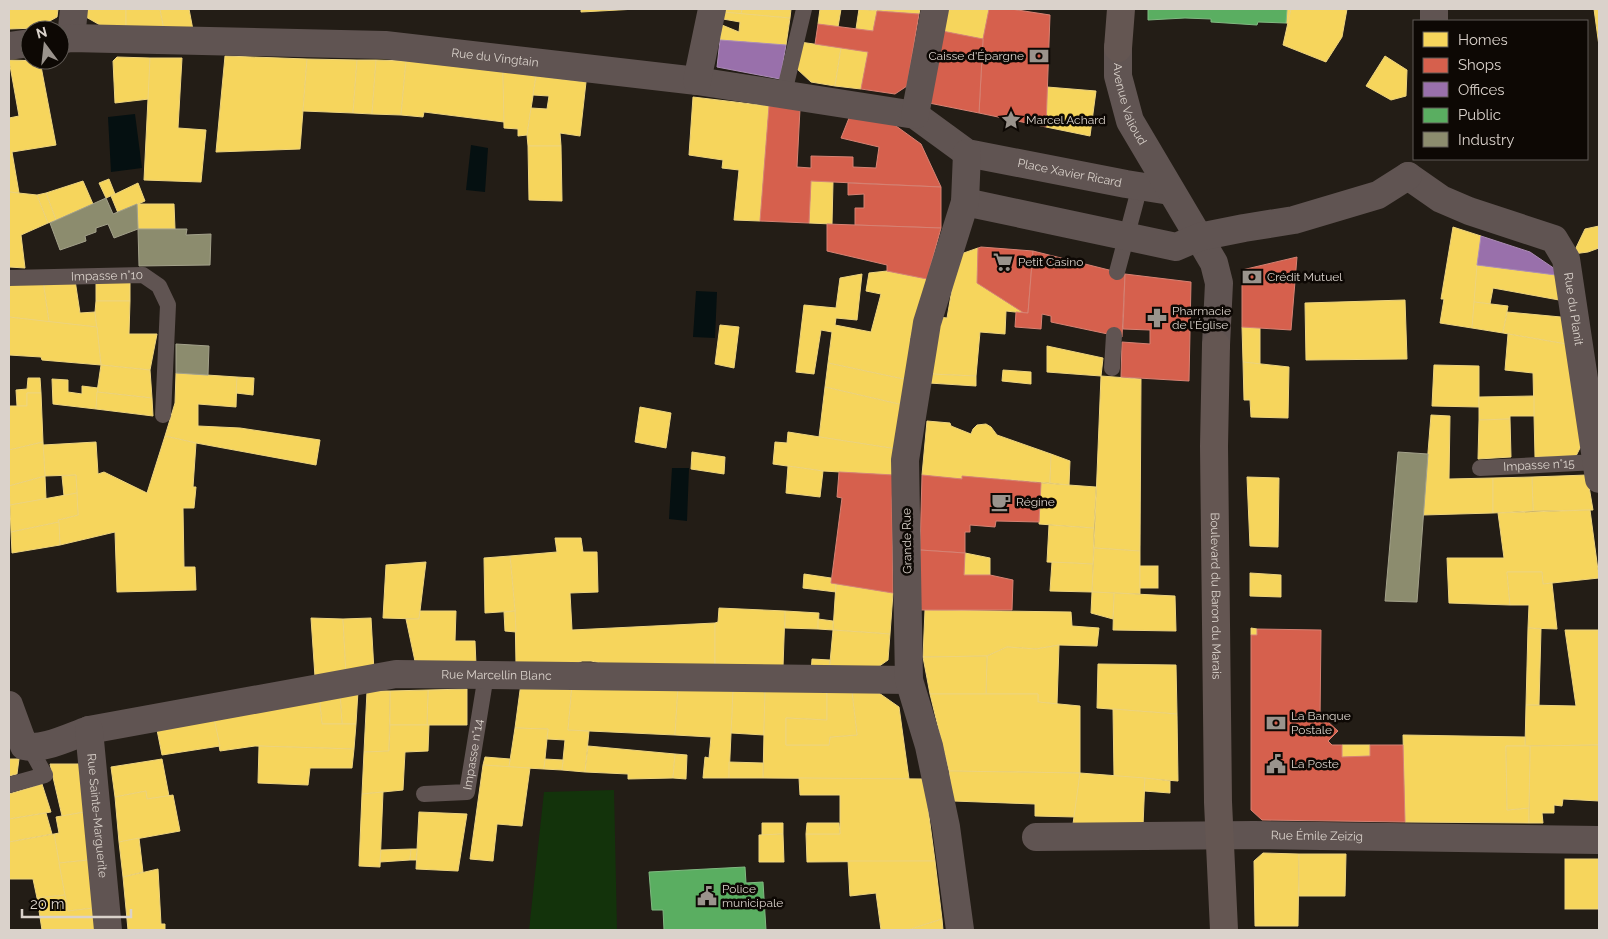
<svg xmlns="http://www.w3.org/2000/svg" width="1608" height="939" viewBox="0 0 1608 939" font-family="Raleway,sans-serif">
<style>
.green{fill:#13330b}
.water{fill:#051011}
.homes{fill:#f6d55c;stroke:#eed47d}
.shops{fill:#d6604d;stroke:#d78273}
.offices{fill:#9970ab;stroke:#ac8db5}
.public{fill:#5aae61;stroke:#80b981}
.industry{fill:#8c8c6e;stroke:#a3a18a}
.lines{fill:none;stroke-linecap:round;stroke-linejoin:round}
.lane{stroke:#605452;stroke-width:16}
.street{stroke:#605452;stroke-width:28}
.secondary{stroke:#645652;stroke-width:28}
.labels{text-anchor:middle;stroke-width:5;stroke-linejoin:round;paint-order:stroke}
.poi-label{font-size:12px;fill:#dad2cb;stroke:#0d0804;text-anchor:start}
.street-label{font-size:12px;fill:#dad2cb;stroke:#0d0804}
</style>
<rect width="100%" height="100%" fill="#231d16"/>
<polygon class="green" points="614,790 617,930 529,930 544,792"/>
<g class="water">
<polygon points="135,114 142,168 111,172 108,117"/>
<polygon points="471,145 488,148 485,192 466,190"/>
<polygon points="696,291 717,292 715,338 693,337"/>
<polygon points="672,468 689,468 687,521 669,519"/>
</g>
<g class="homes">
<polygon points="9,9 58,9 57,17 37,28 9,29"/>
<polygon points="86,9 126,9 126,29 107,29 86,17"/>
<polygon points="126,9 160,9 164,30 126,29"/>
<polygon points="160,9 189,9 193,30 164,30"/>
<polygon points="581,9 637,9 581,12"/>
<polygon points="723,9 742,9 741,14 723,12"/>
<polygon points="742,9 791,9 790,18 741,14"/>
<polygon points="820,9 841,9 838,27 818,24"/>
<polygon points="858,9 920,9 919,14"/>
<polygon points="859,9 877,11 873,31 856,29"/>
<polygon points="946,9 989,9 983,39 942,31"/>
<polygon points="1287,9 1291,9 1288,23 1286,23"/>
<polygon points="1291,9 1347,9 1342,37 1326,62 1283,45"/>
<polygon points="1594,9 1599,9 1599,46"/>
<polygon points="723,12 790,18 786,45 720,40 722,25 739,32 740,22 723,19"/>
<polygon points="800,42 841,48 835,86 811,82 797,69"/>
<polygon points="841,48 868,52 861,89 835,86"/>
<polygon points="225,56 307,59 300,149 216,152"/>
<polygon points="1385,56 1407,70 1406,96 1391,100 1366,86"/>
<polygon points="117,57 150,58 149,99 115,103 113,61"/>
<polygon points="150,58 182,58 178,128 206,130 201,182 144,180"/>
<polygon points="307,59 357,60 353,113 303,111"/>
<polygon points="9,60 40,61 56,145 12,152 19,193 9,192 9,118 19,116"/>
<polygon points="357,60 376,60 372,114 353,113"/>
<polygon points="376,60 406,61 401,115 372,114"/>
<polygon points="406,61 503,72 504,122 424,112 423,117 401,115"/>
<polygon points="503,72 536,76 527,135 518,136 518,129 504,128"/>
<polygon points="536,76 586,82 580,136 560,133 561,146 528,146 527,135 531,108 547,109 549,96 533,95"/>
<polygon points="1047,87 1096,91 1090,136 1046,127"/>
<polygon points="693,97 769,106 760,221 734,220 739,170 722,168 723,160 689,155"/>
<polygon points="528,146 561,146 562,201 529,200"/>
<polygon points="109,179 115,194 106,198 99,183"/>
<polygon points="83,181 93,204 56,220 46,193"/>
<polygon points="811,181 833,182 832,224 809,223"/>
<polygon points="138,183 145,201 118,213 111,196"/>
<polygon points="9,192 37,195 48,223 21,235 25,268 9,267"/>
<polygon points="46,193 56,220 48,223 37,195"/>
<polygon points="137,204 174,204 175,229 138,229"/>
<polygon points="1599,226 1599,248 1588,252 1573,254 1585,229"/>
<polygon points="1453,227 1481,236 1472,328 1440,323 1444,299 1441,299"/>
<polygon points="978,248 977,283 1024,313 1006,311 1005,334 980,332 976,376 930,374 939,317 947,318 958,255"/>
<polygon points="1477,265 1556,275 1559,300 1493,288 1490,304 1474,302"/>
<polygon points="887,271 927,279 910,339 912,357 908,380 828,363 832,332 821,330 814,374 796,372 804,305 836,308 840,278 862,274 857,320 836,318 835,325 871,332 881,294 866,291 869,273"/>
<polygon points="75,280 80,313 95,312 97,327 49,322 43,281"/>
<polygon points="96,280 130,282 130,301 96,301"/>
<polygon points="43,281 49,322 9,317 9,284"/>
<polygon points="1405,300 1407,359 1306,360 1305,303"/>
<polygon points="96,301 130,301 129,334 157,334 150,370 101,365 95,312"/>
<polygon points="1474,302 1508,306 1503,333 1472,328"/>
<polygon points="1507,312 1561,317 1572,345 1503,333"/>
<polygon points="9,317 97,327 101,365 42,360 41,357 9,355"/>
<polygon points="720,325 739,327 734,368 715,364"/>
<polygon points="1242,327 1260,328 1260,364 1243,362"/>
<polygon points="1508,334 1572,345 1585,438 1576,456 1535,457 1533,373 1505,370"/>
<polygon points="1047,346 1103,358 1101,376 1047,372"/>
<polygon points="1243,362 1289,367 1288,418 1251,417 1250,400 1244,400"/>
<polygon points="828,363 908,380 903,405 825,387"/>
<polygon points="101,365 150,370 152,398 97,392"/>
<polygon points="1434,365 1479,366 1479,407 1432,406"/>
<polygon points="1003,370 1031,372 1031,384 1002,381"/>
<polygon points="176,373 237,377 236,407 198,404 198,426 240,428 320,440 316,465 196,443 165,436 175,403"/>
<polygon points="930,374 976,376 976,386 929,383"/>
<polygon points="1101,376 1141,379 1140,551 1094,548"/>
<polygon points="237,377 254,378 253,395 236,393"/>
<polygon points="28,378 40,378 41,393 27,393 27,406 17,406 16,390 27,389"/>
<polygon points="52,379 68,380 68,392 82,394 82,386 98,388 96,409 53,404"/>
<polygon points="825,387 903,405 897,449 819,437"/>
<polygon points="97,392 152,398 153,416 96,409"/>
<polygon points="27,393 41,393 43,442 9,450 9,406 27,406"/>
<polygon points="1534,396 1534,416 1510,416 1510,419 1479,420 1479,397"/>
<polygon points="640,407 671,413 666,448 635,442"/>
<polygon points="1431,415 1450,416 1449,479 1493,478 1493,513 1423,515"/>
<polygon points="1510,419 1511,457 1478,459 1479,420"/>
<polygon points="927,421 950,423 951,426 971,434 973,429 977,425 986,424 991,427 997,435 1051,454 1050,483 962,476 962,479 922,475"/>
<polygon points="788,432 897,449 894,475 823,471 773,464 775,442 787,443"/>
<polygon points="165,436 196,443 193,487 196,487 194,508 183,508 184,567 195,567 196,590 117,592 115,532 60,545 58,520 78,515 76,475 45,476 43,445 96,442 98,474 104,472 147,493"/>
<polygon points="43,442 45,476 9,486 9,450"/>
<polygon points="692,452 725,457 724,474 691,469"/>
<polygon points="1051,454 1070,461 1069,485 1050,483"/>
<polygon points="788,466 823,471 820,497 786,493"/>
<polygon points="76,475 77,493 64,496 62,476"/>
<polygon points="1587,475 1593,510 1533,511 1532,477"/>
<polygon points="45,476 46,499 10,505 9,486"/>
<polygon points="1247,477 1279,478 1278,547 1250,546"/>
<polygon points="1532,477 1533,511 1493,513 1493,478"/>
<polygon points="1041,483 1096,487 1094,528 1039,524"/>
<polygon points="77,493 78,515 58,520 59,522 11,532 10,505"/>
<polygon points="1590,510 1599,578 1543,584 1542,572 1507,572 1510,605 1449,603 1447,558 1504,558 1498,513"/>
<polygon points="59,522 60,545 12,553 11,532"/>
<polygon points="1049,525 1094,528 1093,564 1047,562"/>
<polygon points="555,538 581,538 583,552 597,552 598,592 570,593 572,630 715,623 715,668 601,663 591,661 582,661 572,665 516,665 515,611 510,556 557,552"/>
<polygon points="1094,548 1140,551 1140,594 1092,592"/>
<polygon points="965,553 990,558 990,575 964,575"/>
<polygon points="510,556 515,611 485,613 484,558"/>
<polygon points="426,562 419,619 383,618 386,565"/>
<polygon points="1052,562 1093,564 1092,592 1050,591"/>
<rect x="1140" y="566" width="18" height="22"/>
<polygon points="1507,572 1542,572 1543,584 1552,583 1557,629 1528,628 1529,605 1510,605"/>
<polygon points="1250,573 1281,575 1281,597 1250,596"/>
<polygon points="804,574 831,578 831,583 836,584 836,592 803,588"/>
<polygon points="836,584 893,593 890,634 833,630"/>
<polygon points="1092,592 1114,593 1113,619 1091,613"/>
<polygon points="1114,593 1175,596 1176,631 1113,630"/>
<polygon points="719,608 785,611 783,667 715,664 715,623 718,622"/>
<polygon points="925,610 1071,612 1072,626 1099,628 1097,646 1059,645 1036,649 1007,647 987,656 923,657"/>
<polygon points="420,611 456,611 455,641 475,641 476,665 416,666 406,619 419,619"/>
<polygon points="515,611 516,632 505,631 504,612"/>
<polygon points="785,611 819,613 818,629 785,628"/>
<polygon points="311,618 343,619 346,674 315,677"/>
<polygon points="371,618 374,671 346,674 343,619"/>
<polygon points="818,619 833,621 833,630 818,629"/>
<polygon points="1251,628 1257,629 1257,635 1251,635"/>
<polygon points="1528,628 1541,629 1539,705 1526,705"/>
<polygon points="833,630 890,634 888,660 868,674 829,673"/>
<polygon points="1565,630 1599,630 1599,745 1525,746 1526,705 1576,706"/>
<polygon points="1059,645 1057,704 1038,702 1038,694 986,694 987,656 1007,647 1036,649"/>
<polygon points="987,656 986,694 930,694 923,657"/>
<polygon points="812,659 830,660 829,673 811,673"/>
<polygon points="1098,664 1176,665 1177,714 1097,708"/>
<polygon points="521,683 572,685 568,730 589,731 585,772 562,770 565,740 547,739 548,729 515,728"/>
<polygon points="572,685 678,687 675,735 568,730"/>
<polygon points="733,685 765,687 764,735 731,733"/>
<polygon points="678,687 733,690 729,778 703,778 705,757 709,758 711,737 675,735"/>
<polygon points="765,687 827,690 827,720 786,718 786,745 829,745 830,737 857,735 852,692 879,693 899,707 909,779 763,778"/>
<polygon points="467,689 467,725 427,725 428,690"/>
<polygon points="428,690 427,725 390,725 390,691"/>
<polygon points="827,690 852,692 857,735 830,737 829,745 786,745 786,718 827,720"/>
<polygon points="358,691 356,724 342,724 340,693"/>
<polygon points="367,691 390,691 389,751 364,752"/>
<polygon points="340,693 342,724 322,724 319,695"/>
<polygon points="930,694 1038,694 1038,702 1080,706 1080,773 949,771"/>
<polygon points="319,695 322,724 356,724 354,749 255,746 220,751 213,714"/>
<polygon points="1113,709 1177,714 1178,781 1114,776"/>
<polygon points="213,714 220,746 162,755 156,725"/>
<polygon points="390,725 429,725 428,751 405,752 403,790 362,794 364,752 389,751"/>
<polygon points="515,728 548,729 544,769 509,767"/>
<polygon points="1403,735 1525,737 1525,746 1506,746 1507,810 1529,808 1529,823 1405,822"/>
<polygon points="1342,745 1370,745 1370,756 1342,757"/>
<polygon points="1599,745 1599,801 1563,799 1562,806 1554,805 1554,813 1542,813 1543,823 1529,823 1530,746"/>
<polygon points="259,746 354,749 352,768 310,768 308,785 258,783"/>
<polygon points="588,746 675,754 673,778 628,779 628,774 585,772"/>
<polygon points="1506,746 1530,746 1529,808 1507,810"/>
<polygon points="675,754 687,755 686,779 673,778"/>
<polygon points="485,757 510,759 509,767 483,765"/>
<polygon points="9,759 19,759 17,774 9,776"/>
<polygon points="162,759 169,796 147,799 146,791 115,797 111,767"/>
<polygon points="545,759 563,760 562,770 544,769"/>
<polygon points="729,762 763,763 763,778 729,778"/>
<polygon points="50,764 91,764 96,810 62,816"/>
<polygon points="483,765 530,768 522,826 497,824 493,861 470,859"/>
<polygon points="949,771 1080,773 1075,817 1035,816 1035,804 953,801"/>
<polygon points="1080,773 1145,778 1143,826 1073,824"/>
<polygon points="799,778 924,779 935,861 807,862 806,834 840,834 840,795 800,795"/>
<polygon points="1145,778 1170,781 1170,793 1144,791"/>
<polygon points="42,784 51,812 9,819 9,794"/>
<polygon points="146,791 147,799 173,795 180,831 119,842 115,797"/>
<polygon points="383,792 380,867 359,866 362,794"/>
<polygon points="96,810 98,859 59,863 54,834 59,833 56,817"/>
<polygon points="419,812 467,814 458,871 416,869"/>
<polygon points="46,813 52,834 9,842 9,819"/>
<polygon points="762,823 783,823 783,834 762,835"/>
<polygon points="807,823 839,823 840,834 806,834"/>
<polygon points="54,834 65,895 37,898 33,879 9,879 9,842"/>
<polygon points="783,834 784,862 759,862 759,835"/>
<polygon points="139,838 143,872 123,877 119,842"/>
<polygon points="411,849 410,860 380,862 381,850"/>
<polygon points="411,849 417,849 416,860 410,860"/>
<polygon points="1263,853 1299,854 1298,926 1255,926 1254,861"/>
<polygon points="1299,854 1346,854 1345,896 1299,896"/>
<polygon points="98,859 102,907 68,911 59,863"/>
<rect x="1565" y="859" width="34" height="50"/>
<polygon points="848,861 935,861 942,919 908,930 881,930 876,893 850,896"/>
<polygon points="158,869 161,924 165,924 165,930 126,930 128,930 123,877"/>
<polygon points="65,895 68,911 102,907 104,930 42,930 37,898"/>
<polygon points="942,919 943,930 908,930"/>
</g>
<g class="shops">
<polygon points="989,9 1011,9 1050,15 1046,127 979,113 983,39"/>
<polygon points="877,11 919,14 907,86 895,94 861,89 868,52 815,44 818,24 873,31"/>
<polygon points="942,31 983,39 979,113 929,103"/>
<polygon points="769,106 800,109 797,167 811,168 811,156 853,157 853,167 876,168 879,147 841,138 851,113 885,118 921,144 941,187 811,181 809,223 760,221"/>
<polygon points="848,183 941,187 941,228 855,225 855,208 864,208 864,194 848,195"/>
<polygon points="827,224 941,228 927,279 887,271 887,265 827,251"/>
<polygon points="981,247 1033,251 1028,313 1024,313 977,283 978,248"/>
<polygon points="1033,251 1125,274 1122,337 1051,322 1051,316 1042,314 1041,329 1015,327 1016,312 1028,313"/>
<polygon points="1297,257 1291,330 1242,327 1242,270"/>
<polygon points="1125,274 1191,282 1189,381 1121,377 1122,342 1150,344 1150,330 1123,329"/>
<polygon points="839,472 894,475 892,500 893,593 831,583 842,498 837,497"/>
<polygon points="922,475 962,479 962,476 1041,483 1039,522 996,521 995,527 970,525 970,532 965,532 965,553 920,550"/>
<polygon points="920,550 965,553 964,575 990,575 1013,580 1012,610 918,610"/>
<polygon points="1257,629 1321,630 1320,720 1324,723 1327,721 1338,731 1328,741 1332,745 1342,745 1342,757 1370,756 1370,745 1403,745 1405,822 1262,820 1251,810 1251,635 1257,635"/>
</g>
<g class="offices">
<polygon points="720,40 786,45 780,79 717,67"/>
<polygon points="1481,236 1530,252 1555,269 1556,275 1477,265"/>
</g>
<g class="public">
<polygon points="1148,9 1287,9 1286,23 1258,22 1257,25 1211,22 1211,19 1185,18 1148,20"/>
<polygon points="745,867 746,883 763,882 766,930 664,930 663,910 652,910 649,872"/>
</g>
<g class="industry">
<polygon points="106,198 113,214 137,204 138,229 114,238 108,224 96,228 96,232 85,236 86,241 60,250 50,223"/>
<polygon points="138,229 187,229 186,235 211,234 210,265 139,266"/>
<polygon points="176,344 209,346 208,375 176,373"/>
<polygon points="1398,452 1428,454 1417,602 1385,601"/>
</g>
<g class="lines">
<g class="lane">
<polyline points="784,93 804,9"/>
<polyline points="1117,272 1140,186"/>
<path id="s1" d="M 9,278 L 143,275 L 159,286 L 168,305 L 163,415"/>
<polyline points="1112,368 1114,335"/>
<path id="s2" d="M 1480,468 L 1597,462"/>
<polyline points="9,785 45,775 30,748"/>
<path id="s3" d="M 424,794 L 467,792 L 486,675"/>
</g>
<g class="street">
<polyline points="1434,21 1434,9"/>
<polyline points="71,38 74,9"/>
<path id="s4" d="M 60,40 L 71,38 L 385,45 L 697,81 L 915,115 L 967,153 L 1126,184 L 1170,191"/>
<polyline points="9,46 30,43"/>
<path id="s5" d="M 1118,48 L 1118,76 L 1130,121 L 1214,263 L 1219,283 L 1216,345"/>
<polyline points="697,81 712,9"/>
<polyline points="915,115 935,9"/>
<path id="s6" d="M 1408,176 L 1441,199 L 1469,211 L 1554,239 L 1566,259 L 1599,479"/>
<polyline points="965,202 1176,247 1199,237 1244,228 1294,220 1378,195 1408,176"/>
<path id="s7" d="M 9,705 L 24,746 C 42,751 71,736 89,730 L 396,674 L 909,680"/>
<path id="s8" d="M 89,730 L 108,930"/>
<path id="s9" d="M 1036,837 L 1254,835 L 1599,840"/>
<polyline points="960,930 946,827 929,746 909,680 905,460 927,323 965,202 967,153"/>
</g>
<g class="secondary">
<polyline points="1118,48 1121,9"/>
<path id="s10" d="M 1216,345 L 1214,446 L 1218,802 L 1224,930"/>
</g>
</g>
<defs>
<symbol id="bank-bare" viewBox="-9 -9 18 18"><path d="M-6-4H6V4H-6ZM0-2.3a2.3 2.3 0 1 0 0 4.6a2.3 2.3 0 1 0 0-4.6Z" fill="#9a938c" stroke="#0d0804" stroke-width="2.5" paint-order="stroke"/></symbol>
<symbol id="sight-bare" viewBox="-9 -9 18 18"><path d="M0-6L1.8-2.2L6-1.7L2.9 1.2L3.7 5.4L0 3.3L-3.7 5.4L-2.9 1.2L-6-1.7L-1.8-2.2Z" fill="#9a938c" stroke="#0d0804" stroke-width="2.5" paint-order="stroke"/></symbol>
<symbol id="supermarket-bare" viewBox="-9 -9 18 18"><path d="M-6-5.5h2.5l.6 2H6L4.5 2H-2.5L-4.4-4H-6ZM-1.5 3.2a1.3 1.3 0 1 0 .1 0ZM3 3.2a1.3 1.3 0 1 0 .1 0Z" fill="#9a938c" stroke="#0d0804" stroke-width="2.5" paint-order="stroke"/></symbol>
<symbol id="pharmacy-bare" viewBox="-9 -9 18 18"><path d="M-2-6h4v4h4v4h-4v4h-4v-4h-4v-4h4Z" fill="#9a938c" stroke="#0d0804" stroke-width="2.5" paint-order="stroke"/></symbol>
<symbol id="cafe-bare" viewBox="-9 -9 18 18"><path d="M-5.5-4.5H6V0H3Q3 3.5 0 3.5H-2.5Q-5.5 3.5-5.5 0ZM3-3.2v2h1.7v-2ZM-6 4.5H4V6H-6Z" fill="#9a938c" stroke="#0d0804" stroke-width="2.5" paint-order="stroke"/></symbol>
<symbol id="civic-bare" viewBox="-9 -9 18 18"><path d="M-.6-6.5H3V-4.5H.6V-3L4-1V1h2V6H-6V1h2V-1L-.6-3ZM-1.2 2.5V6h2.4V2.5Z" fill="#9a938c" stroke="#0d0804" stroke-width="2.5" paint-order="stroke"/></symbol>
</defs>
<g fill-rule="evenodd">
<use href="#bank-bare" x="1025" y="42" width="28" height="28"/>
<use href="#sight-bare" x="997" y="106" width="28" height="28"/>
<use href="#supermarket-bare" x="989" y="248" width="28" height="28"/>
<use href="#bank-bare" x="1238" y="263" width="28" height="28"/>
<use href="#pharmacy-bare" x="1143" y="304" width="28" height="28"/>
<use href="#cafe-bare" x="987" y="488" width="28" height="28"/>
<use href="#bank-bare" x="1262" y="709" width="28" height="28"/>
<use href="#civic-bare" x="1262" y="750" width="28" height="28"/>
<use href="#civic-bare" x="693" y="882" width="28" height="28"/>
</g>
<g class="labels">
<g class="poi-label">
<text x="1024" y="60" text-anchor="end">Caisse d'Épargne</text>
<text x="1026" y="124">Marcel Achard</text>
<text x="1018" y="266">Petit Casino</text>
<text x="1267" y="281">Crédit Mutuel</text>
<text x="1172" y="315">Pharmacie<tspan x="1172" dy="14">de l'Église</tspan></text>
<text x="1016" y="506">Régine</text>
<text x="1291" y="720">La Banque<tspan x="1291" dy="14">Postale</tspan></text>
<text x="1291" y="768">La Poste</text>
<text x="722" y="893">Police<tspan x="722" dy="14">municipale</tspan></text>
</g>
<g class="street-label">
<text dy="4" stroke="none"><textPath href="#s4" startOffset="436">Rue du Vingtain</textPath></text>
<text dy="4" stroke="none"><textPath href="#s5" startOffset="58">Avenue Valioud</textPath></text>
<text dy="4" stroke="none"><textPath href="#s4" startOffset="1029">Place Xavier Ricard</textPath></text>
<text dy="4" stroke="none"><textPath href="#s1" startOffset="98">Impasse n°10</textPath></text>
<text dy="4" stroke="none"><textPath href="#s6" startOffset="234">Rue du Planit</textPath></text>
<text dy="4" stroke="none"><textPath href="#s2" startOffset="59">Impasse n°15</textPath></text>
<text transform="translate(907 541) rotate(-91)" y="4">Grande Rue</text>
<text dy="4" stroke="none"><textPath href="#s10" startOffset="251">Boulevard du Baron du Marais</textPath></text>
<text dy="4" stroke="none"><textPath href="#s7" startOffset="524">Rue Marcellin Blanc</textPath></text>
<text dy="4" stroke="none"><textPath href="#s3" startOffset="81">Impasse n°14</textPath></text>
<text dy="4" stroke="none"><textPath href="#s8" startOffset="86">Rue Sainte-Marguerite</textPath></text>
<text dy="4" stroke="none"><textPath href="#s9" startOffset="281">Rue Émile Zeizig</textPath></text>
</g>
</g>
<rect width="1608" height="939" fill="none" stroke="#dad2cb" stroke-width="20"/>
<rect x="1413" y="20" width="175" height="140" fill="#0d0804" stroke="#5f5954"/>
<rect x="1423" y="32" width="25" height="15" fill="#f6d55c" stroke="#5f5954"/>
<text x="1458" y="45" font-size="15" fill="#dad2cb">Homes</text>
<rect x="1423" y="58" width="25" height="15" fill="#d6604d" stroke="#5f5954"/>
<text x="1458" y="70" font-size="15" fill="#dad2cb">Shops</text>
<rect x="1423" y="82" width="25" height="15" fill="#9970ab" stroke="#5f5954"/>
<text x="1458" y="95" font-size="15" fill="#dad2cb">Offices</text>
<rect x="1423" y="108" width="25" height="15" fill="#5aae61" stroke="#5f5954"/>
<text x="1458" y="120" font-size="15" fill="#dad2cb">Public</text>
<rect x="1423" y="132" width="25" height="15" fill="#8c8c6e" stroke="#5f5954"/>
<text x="1458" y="145" font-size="15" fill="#dad2cb">Industry</text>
<g transform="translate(45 45) rotate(345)"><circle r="24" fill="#0d0804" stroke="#5f5954"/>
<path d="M0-4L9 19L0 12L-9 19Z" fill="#9a938c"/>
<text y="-8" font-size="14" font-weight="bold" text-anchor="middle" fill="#dad2cb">N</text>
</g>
<path d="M22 909v8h109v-8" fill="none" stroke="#dad2cb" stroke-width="2.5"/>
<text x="30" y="909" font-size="15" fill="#dad2cb" stroke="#0d0804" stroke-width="4" paint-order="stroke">20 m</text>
</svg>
